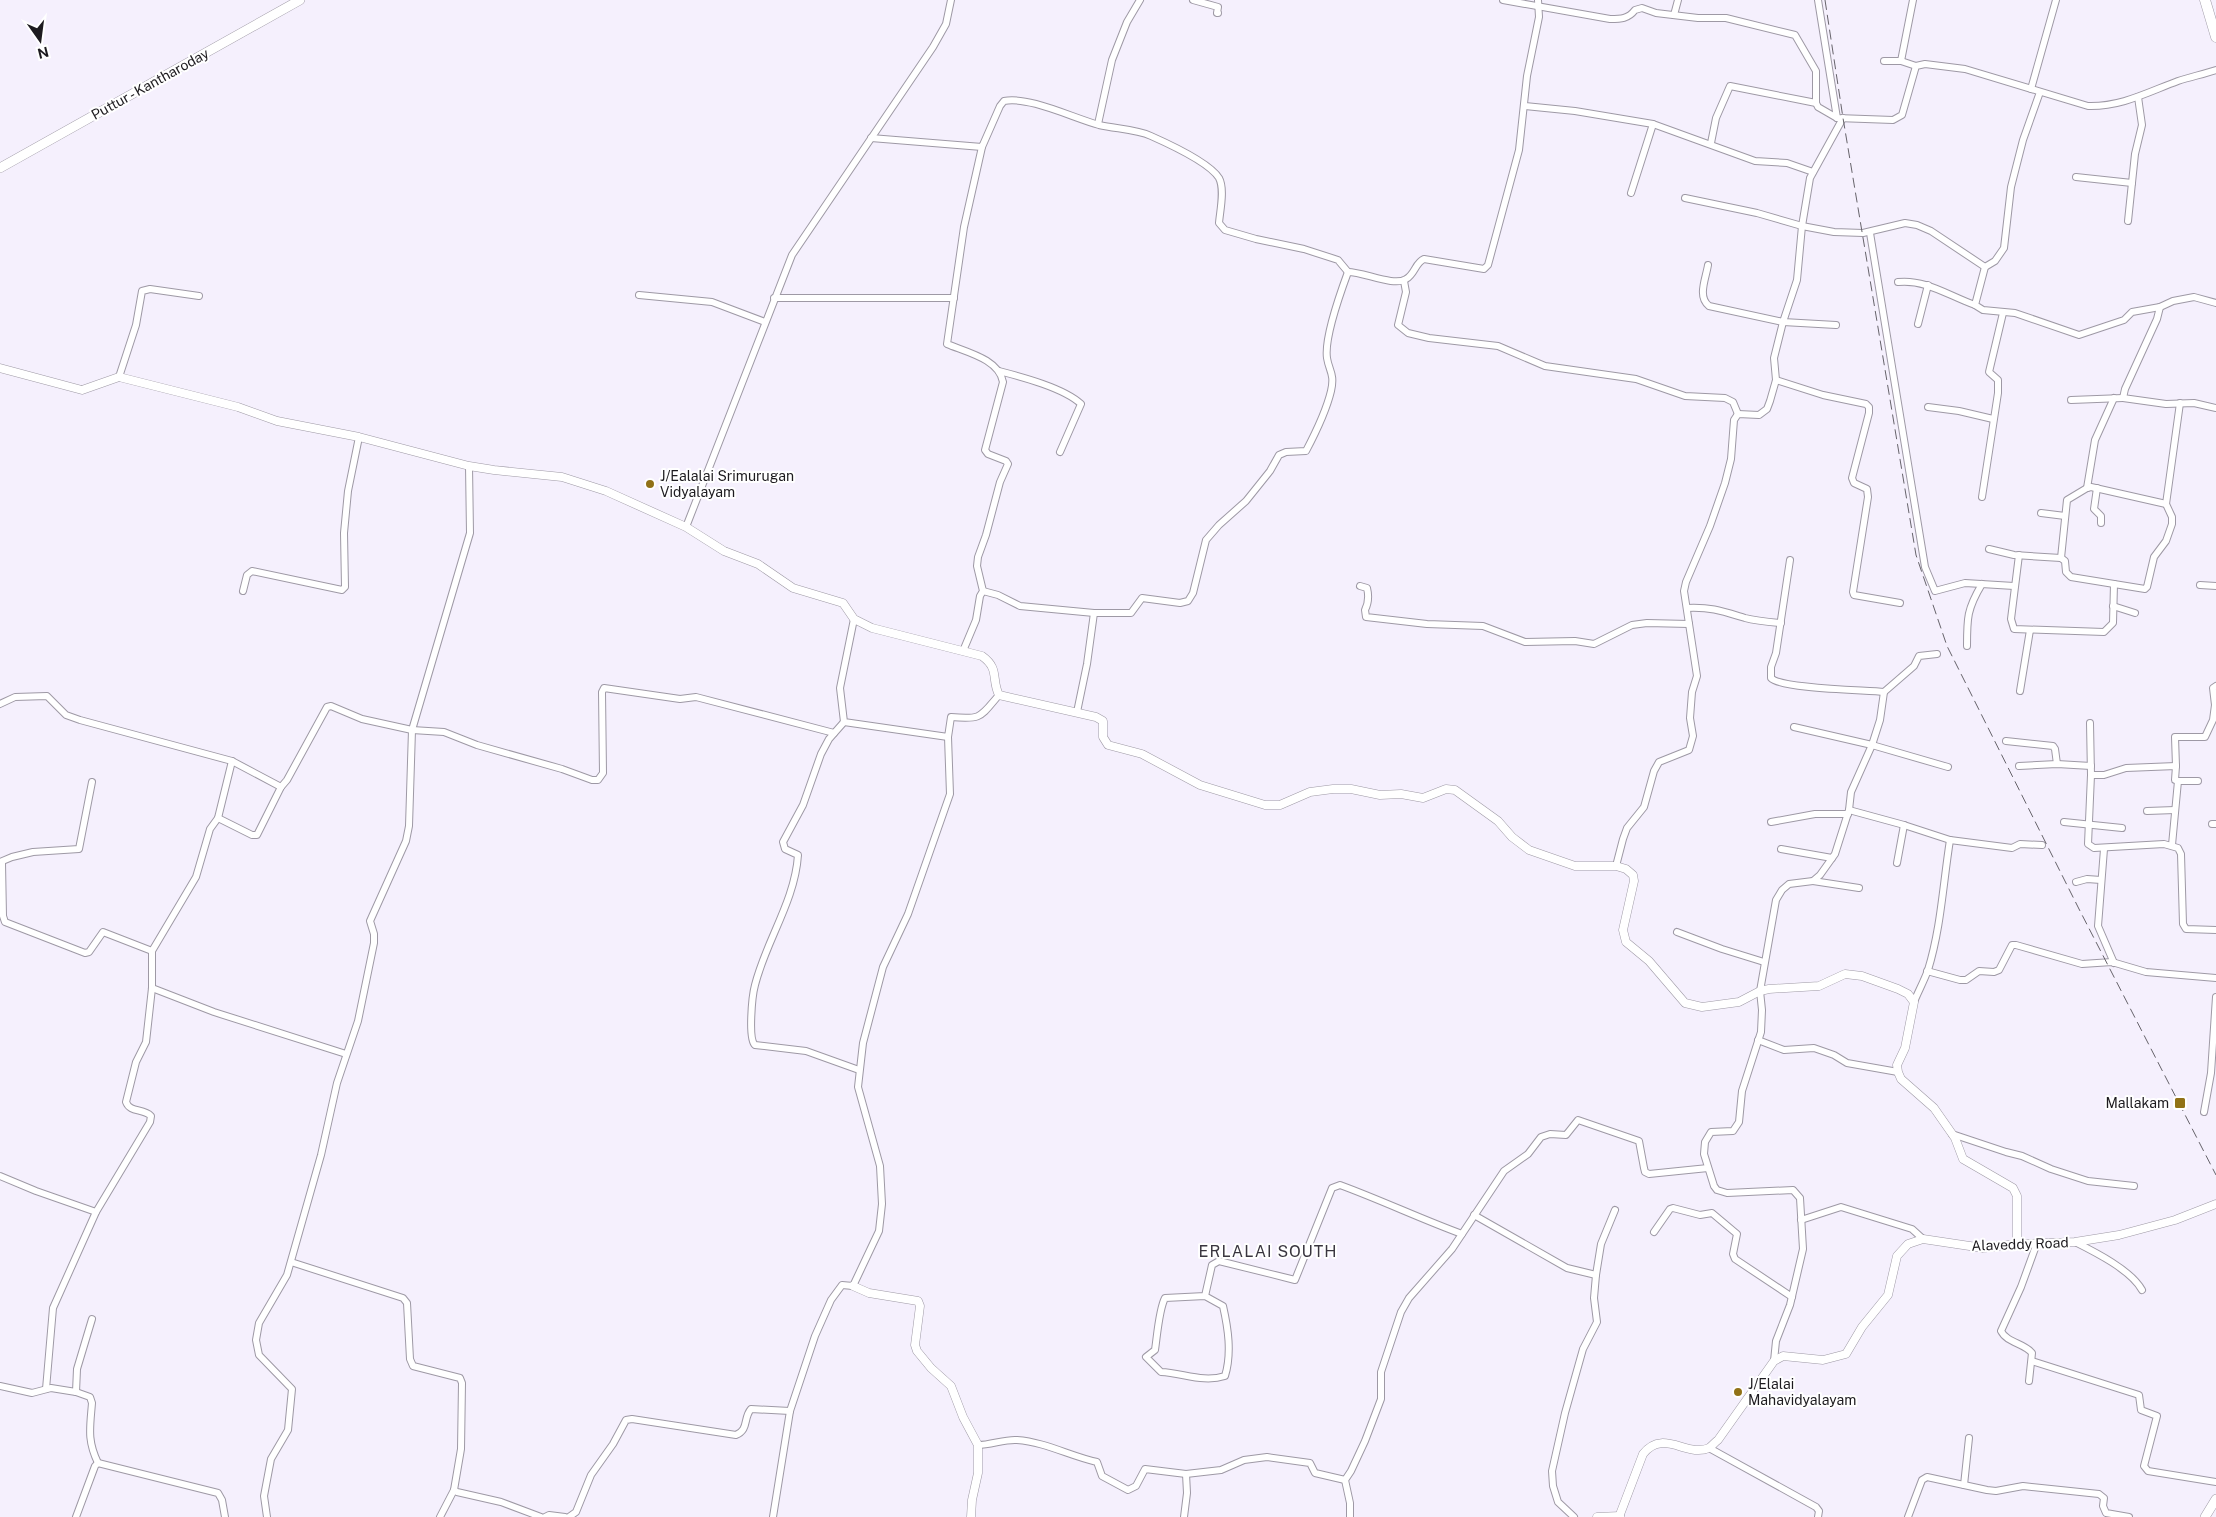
<svg xmlns="http://www.w3.org/2000/svg" width="2216" height="1517" viewBox="0 0 2216 1517" font-family="'Public Sans',sans-serif">
<style>
.lines{fill:none;stroke-linecap:round;stroke-linejoin:round}
.minor-casing{stroke:#9e99a5;stroke-width:8}
.tertiary-casing{stroke:#9e99a5;stroke-width:9}
.secondary-casing{stroke:#9e99a5;stroke-width:10}
.primary-casing{stroke:#9e99a5;stroke-width:11}
.minor{stroke:#fff;stroke-width:6}
.tertiary{stroke:#fff;stroke-width:8}
.secondary{stroke:#fff;stroke-width:9}
.primary{stroke:#fff;stroke-width:10}
.rail{stroke:#66636a;stroke-width:1;stroke-dasharray:10 5;stroke-linecap:butt}
.poi-dot{fill:#917117;stroke:#fff;stroke-width:2}
.labels{text-anchor:middle;stroke-width:4;stroke-linejoin:round;paint-order:stroke}
.street-label{font-size:14px;fill:#1d1b1f;stroke:#fff}
.poi-label{font-size:14px;fill:#1d1b1f;stroke:#fff;text-anchor:start}
.quarter-label{font-size:16px;letter-spacing:1px;fill:#39353f;stroke:#fff}
</style>
<rect width="100%" height="100%" fill="#f5f0fd"/>
<g class="lines">
<defs>
<g id="minor">
<polyline points="1193,0 1218,7 1217,13 1218,13"/>
<path d="M 1503,0 L 1610,19 C 1621,19 1628,19 1635,10 L 1642,8 L 1656,13 L 1698,18 L 1726,18 L 1795,35 L 1816,71 L 1816,103"/>
<polyline points="1818,0 1837,118"/>
<polyline points="1674,15 1678,0"/>
<polyline points="1884,61 1901,61 1916,66"/>
<polyline points="1901,61 1913,0"/>
<polyline points="2031,89 2056,0"/>
<polyline points="2040,92 2023,140 2011,187 2004,248 1995,261 1985,267 1975,305 1983,310 2015,313 2079,335 2124,320 2132,312 2160,307 2173,301 2194,297 2216,303"/>
<polyline points="1525,106 1575,111 1653,124 1755,161 1787,163 1813,172"/>
<polyline points="1098,124 1112,60 1127,22 1140,0"/>
<path d="M 871,138 L 982,147 L 1000,106 L 1004,101 C 1029,96 1073,118 1099,125 C 1116,129 1136,129 1151,136 C 1169,144 1209,162 1219,178 C 1225,189 1220,211 1219,223 L 1225,230 L 1256,239 L 1304,249 L 1338,260 L 1348,272"/>
<path d="M 1711,143 L 1716,118 L 1730,86 L 1816,103 L 1818,107 L 1837,118 L 1893,120 L 1902,115 L 1916,66 L 1925,64 L 1965,69 L 2088,106 C 2121,107 2148,92 2178,81 C 2190,77 2204,74 2216,70"/>
<polyline points="2076,177 2132,183"/>
<polyline points="1631,193 1653,124"/>
<polyline points="1685,198 1757,213 1802,226 1834,232 1863,233 1905,223 1917,225 1931,231 1985,267"/>
<polyline points="2128,221 2135,154 2142,125 2138,97"/>
<polyline points="1870,233 1925,567 1935,591 1965,583 2014,586"/>
<path d="M 1708,265 C 1706,278 1697,297 1709,306 L 1783,322 L 1836,325"/>
<polyline points="1404,281 1406,292 1398,325 1408,333 1429,338 1498,346 1545,366 1636,379 1685,396 1725,398 1733,402 1738,414"/>
<path d="M 1898,282 C 1926,279 1949,296 1975,305"/>
<polyline points="639,295 712,302 765,322"/>
<polyline points="774,298 954,298"/>
<polyline points="2160,307 2157,319 2125,389 2123,398 2166,404 2194,403 2216,408"/>
<polyline points="1918,324 1928,285"/>
<path d="M 999,371 C 1022,377 1064,388 1081,404 L 1060,452"/>
<polyline points="119,377 136,325 142,291 150,289 199,296"/>
<polyline points="1776,380 1823,395 1866,404 1869,407 1869,413 1852,478 1854,483 1867,489 1868,497 1853,592 1854,595 1900,603"/>
<polyline points="2071,400 2123,398"/>
<polyline points="1928,407 1959,411 1993,419"/>
<polyline points="2087,488 2095,440 2114,398"/>
<polyline points="2097,488 2094,509 2101,516 2101,523"/>
<polyline points="1982,497 1998,393 1998,380 1989,372 2003,313"/>
<polyline points="2041,513 2065,516"/>
<polyline points="686,527 792,255 933,47 946,24 951,0"/>
<polyline points="1989,549 2014,555 2061,558 2065,561 2066,572 2071,577 2145,589 2147,587 2154,557 2166,541 2172,524 2172,517 2166,504 2180,403"/>
<polyline points="2019,555 2011,619 2014,629 2104,632 2113,623 2114,584"/>
<polyline points="2061,558 2067,500 2087,488 2091,487 2166,504"/>
<path d="M 1790,560 L 1776,653 L 1771,667 L 1771,678 C 1781,689 1865,690 1884,692"/>
<polyline points="2200,585 2216,586"/>
<path d="M 1360,586 L 1367,588 C 1369,596 1369,602 1365,610 L 1366,617 L 1427,624 L 1483,626 L 1525,642 L 1575,641 L 1594,644 L 1632,625 L 1647,623 L 1689,624"/>
<polyline points="243,591 247,575 252,571 342,590 345,587 344,533 348,491 359,437"/>
<polyline points="983,591 998,595 1020,606 1094,613"/>
<polyline points="2113,606 2135,613"/>
<path d="M 1687,608 C 1712,607 1722,611 1745,618 C 1756,621 1769,622 1781,623"/>
<path d="M 854,619 L 840,688 L 844,722 L 948,737 L 951,717 C 982,720 980,717 999,695"/>
<path d="M 1967,646 C 1967,618 1967,609 1982,584"/>
<path d="M 963,651 L 976,620 L 980,596 L 983,591 L 977,566 L 978,557 L 986,535 L 1000,482 L 1008,464 L 1006,461 L 988,454 L 985,450 L 1003,382 C 999,359 966,352 947,344 L 964,227 L 982,147"/>
<polyline points="2020,691 2030,630"/>
<polyline points="0,704 15,697 47,696 66,715 80,720 232,761 281,787"/>
<path d="M 1077,712 L 1087,664 L 1094,613 L 1131,613 L 1142,598 L 1180,603 L 1188,601 L 1193,593 L 1206,540 L 1219,525 L 1246,501 L 1270,471 L 1279,455 L 1286,452 L 1306,451 C 1316,432 1326,412 1331,391 C 1335,374 1329,371 1327,358 C 1324,338 1341,291 1348,272 C 1364,272 1394,287 1406,279 C 1415,274 1415,263 1424,259 L 1484,269 L 1488,265 L 1519,150 L 1527,76 L 1539,17 L 1538,0"/>
<path d="M 844,722 L 829,739 L 821,754 L 803,805 L 783,842 L 785,849 L 798,855 C 795,901 766,941 755,985 C 752,996 748,1039 755,1045 L 806,1051 L 859,1070"/>
<polyline points="2090,723 2091,775 2088,844 2094,848 2164,844 2178,848 2181,854 2183,924 2186,929 2216,930"/>
<polyline points="1794,727 1872,745 1948,767"/>
<polyline points="2006,741 2053,746 2055,749 2057,764"/>
<polyline points="2019,766 2057,764 2091,766"/>
<polyline points="2176,766 2175,737 2205,737 2213,720 2215,705 2213,688 2216,686"/>
<polyline points="2091,775 2104,775 2126,768 2176,766 2175,780 2178,781 2198,781"/>
<polyline points="1849,810 1904,825 1950,840 2012,848 2020,844 2042,845"/>
<polyline points="2147,811 2175,810"/>
<polyline points="218,818 252,835 257,835 281,787 287,780 327,707 331,706 362,719 412,730 444,732 477,745 562,769 592,780 598,780 603,773 602,692 604,688 680,699 696,697 834,733"/>
<polyline points="1771,822 1815,814 1848,814"/>
<polyline points="2064,822 2122,828"/>
<polyline points="2212,824 2216,824"/>
<polyline points="2172,845 2178,781"/>
<polyline points="1781,849 1832,858"/>
<polyline points="2104,849 2098,926 2114,963"/>
<polyline points="0,862 12,857 33,852 79,849 92,782"/>
<polyline points="2,863 3,916 5,922 85,953 89,952 103,932 152,951"/>
<polyline points="1897,863 1904,825"/>
<polyline points="1616,866 1623,839 1627,828 1644,807 1654,771 1659,762 1689,750 1693,736 1690,718 1692,692 1697,676 1684,591 1686,582 1710,526 1725,483 1731,459 1734,420 1738,414 1759,415 1767,409 1770,401 1776,380 1774,358 1783,322 1797,280 1802,226 1810,178 1843,118"/>
<polyline points="1813,881 1859,888"/>
<polyline points="2076,882 2087,879 2101,880"/>
<polyline points="1677,932 1722,949 1764,962"/>
<polyline points="1927,971 1960,980 1966,980 1979,971 1994,972 1999,970 2012,945 2016,945 2082,964 2112,962 2146,972 2216,978"/>
<polyline points="152,988 214,1012 346,1054"/>
<path d="M 1914,1002 C 1918,992 1924,981 1928,970 C 1941,928 1943,884 1950,840"/>
<polyline points="1758,1040 1784,1050 1814,1048 1834,1055 1847,1063 1898,1072"/>
<polyline points="2204,1112 2211,1073 2216,997"/>
<polyline points="1952,1134 2006,1152 2022,1156 2051,1169 2088,1181 2134,1186"/>
<polyline points="0,1176 36,1191 96,1212"/>
<polyline points="1474,1215 1567,1268 1596,1275"/>
<polyline points="1801,1220 1841,1207 1912,1229 1923,1239"/>
<polyline points="1654,1232 1670,1209 1673,1208 1700,1215 1712,1213 1737,1234 1733,1254 1735,1259 1792,1297"/>
<path d="M 2075,1242 C 2095,1252 2131,1270 2142,1290"/>
<polyline points="291,1262 403,1298 407,1303 410,1359 413,1366 460,1378 462,1383 461,1449 454,1490 457,1492 501,1502 541,1517"/>
<path d="M 1205,1296 L 1165,1298 C 1159,1309 1157,1337 1155,1350 L 1146,1357 L 1161,1372 C 1183,1373 1203,1383 1225,1376 C 1232,1353 1228,1328 1223,1306 L 1205,1296 L 1212,1265 L 1219,1261 L 1295,1280 L 1332,1188 L 1340,1185 C 1381,1200 1421,1219 1462,1234"/>
<polyline points="1774,1361 1776,1341 1790,1305 1803,1249 1800,1198 1793,1190 1727,1193 1717,1190 1714,1186 1704,1154 1705,1142 1711,1132 1733,1131 1739,1122 1742,1091 1761,1032 1762,1010 1760,991 1776,900 1782,890 1789,884 1813,881 1820,875 1835,854 1849,810 1851,792 1872,745 1880,720 1884,692 1914,666 1919,656 1937,654"/>
<polyline points="2032,1361 2139,1395 2141,1410 2157,1416 2144,1466 2148,1471 2216,1482"/>
<path d="M 2029,1381 L 2032,1353 C 2024,1343 2007,1343 2001,1331 L 2021,1287 L 2037,1243"/>
<path d="M 0,1386 L 32,1393 L 51,1388 L 76,1392 L 90,1397 L 92,1403 C 90,1428 87,1440 98,1463"/>
<path d="M 46,1389 L 53,1308 L 96,1212 L 150,1122 L 151,1116 C 143,1108 130,1113 126,1102 L 136,1062 L 146,1042 L 152,988 L 152,951 L 196,877 L 210,829 L 218,818 L 232,761"/>
<polyline points="76,1392 77,1369 92,1319"/>
<path d="M 978,1445 C 991,1445 1005,1439 1017,1440 C 1045,1442 1070,1456 1097,1462 L 1102,1476 L 1128,1490 L 1136,1486 L 1145,1469 L 1186,1474 L 1221,1470 L 1244,1460 L 1267,1457 L 1310,1463 L 1315,1473 L 1345,1480"/>
<polyline points="1709,1448 1816,1507 1819,1511 1818,1517"/>
<polyline points="1964,1485 1969,1438"/>
<polyline points="76,1517 95,1466 98,1463 218,1493 222,1500 225,1517"/>
<polyline points="267,1517 264,1496 271,1459 288,1430 292,1389 259,1355 256,1340 259,1323 287,1275 321,1155 337,1083 358,1021 374,943 374,934 370,921 406,841 409,826 412,730 470,533 469,466"/>
<polyline points="440,1517 454,1490"/>
<polyline points="545,1517 549,1515 565,1517"/>
<path d="M 569,1517 L 576,1512 L 591,1475 L 613,1444 L 626,1420 L 632,1419 L 736,1435 C 749,1430 743,1418 751,1409 L 790,1411"/>
<polyline points="773,1517 790,1411 815,1336 831,1300 842,1285 853,1286 879,1231 882,1204 880,1166 858,1087 863,1043 883,967 908,914 950,794 948,737"/>
<polyline points="1184,1517 1187,1493 1186,1474"/>
<polyline points="1350,1517 1350,1503 1345,1480 1351,1471 1365,1441 1381,1399 1381,1372 1401,1312 1409,1298 1452,1249 1504,1171 1528,1154 1541,1137 1550,1134 1566,1135 1578,1120 1639,1141 1644,1168 1645,1172 1649,1174 1708,1168"/>
<polyline points="1574,1517 1558,1502 1553,1486 1552,1471 1565,1413 1583,1349 1597,1322 1594,1298 1596,1275 1601,1244 1615,1210"/>
<polyline points="1908,1517 1922,1480 1927,1477 1987,1490 1996,1491 2023,1486 2099,1494 2104,1498 2103,1506 2106,1513 2129,1517"/>
</g>
<g id="tertiary">
<path d="M 0,368 L 82,390 L 119,377 L 238,407 L 277,421 L 359,437 L 469,466 L 494,470 L 562,477 L 606,491 L 686,527 L 724,551 L 758,564 L 793,588 L 843,603 L 854,619 L 872,628 L 982,656 C 1000,669 991,679 999,695 L 1096,717 L 1103,721 L 1103,737 L 1108,745 L 1142,754 L 1200,785 L 1265,805 L 1280,805 L 1310,792 L 1333,789 L 1351,789 L 1380,795 L 1401,794 L 1423,798 L 1446,789 L 1455,790 L 1498,821 L 1512,837 L 1529,850 L 1575,866 L 1616,866 L 1626,869 L 1633,875 L 1634,881 L 1623,930 L 1626,942 L 1649,961 L 1685,1003 L 1702,1007 L 1739,1002 L 1760,991 L 1769,989 L 1819,986 L 1845,974 L 1862,976 L 1898,989 L 1908,994 L 1914,1002 L 1905,1048 L 1897,1065 L 1898,1072 L 1901,1079 L 1934,1108 L 1955,1138 L 1963,1159 L 2013,1188 L 2017,1196 L 2017,1244"/>
<polyline points="853,1286 869,1293 918,1301 920,1306 915,1345 917,1351 931,1368 951,1386 963,1417 978,1445 978,1473 972,1500 971,1517"/>
<polyline points="1597,1517 1620,1516"/>
<path d="M 1619,1517 L 1643,1454 C 1663,1428 1687,1458 1709,1448 C 1712,1446 1715,1442 1718,1440 L 1774,1361 L 1783,1356 L 1823,1360 L 1846,1354 L 1862,1327 L 1888,1295 L 1897,1256 L 1908,1244 L 1923,1239 L 1983,1248 L 2017,1244 L 2075,1242 L 2119,1235 L 2175,1220 L 2216,1204"/>
</g>
<g id="secondary">
<polyline points="0,168 300,0"/>
<polyline points="2205,1517 2216,1499"/>
</g>
<polyline id="primary" points="2205,0 2216,37"/>
</defs>
<use href="#minor" class="minor-casing"/>
<use href="#tertiary" class="tertiary-casing"/>
<use href="#secondary" class="secondary-casing"/>
<use href="#primary" class="primary-casing"/>
<use href="#minor" class="minor"/>
<use href="#tertiary" class="tertiary"/>
<use href="#secondary" class="secondary"/>
<use href="#primary" class="primary"/>
<polyline class="rail" points="1825,0 1843,118 1916,555 1947,646 2079,909 2216,1175"/>
</g>
<g class="poi-dot">
<circle cx="650" cy="484" r="5"/>
<rect x="2174" y="1097" width="12" height="12" rx="2.5"/>
<circle cx="1738" cy="1392" r="5"/>
</g>
<g class="labels">
<g class="street-label">
<text transform="translate(150 84) rotate(-29)" y="5">Puttur - Kantharoday</text>
<text transform="translate(2020 1244) rotate(-2)" y="5">Alaveddy Road</text>
</g>
<g class="poi-label">
<text x="660" y="481">J/Ealalai Srimurugan<tspan x="660" dy="16">Vidyalayam</tspan></text>
<text x="2169" y="1108" text-anchor="end">Mallakam</text>
<text x="1748" y="1389">J/Elalai<tspan x="1748" dy="16">Mahavidyalayam</tspan></text>
</g>
<g class="quarter-label">
<text x="1268" y="1257">ERLALAI SOUTH</text>
</g>
</g>
<g transform="translate(40 40) rotate(166)" stroke="#ffffff" stroke-width="4" paint-order="stroke">
<path d="M0-4L9 19L0 12L-9 19Z" fill="#1d1b1f"/>
<text y="-8" font-size="14" font-weight="bold" text-anchor="middle" fill="#1d1b1f">N</text>
</g>
</svg>
